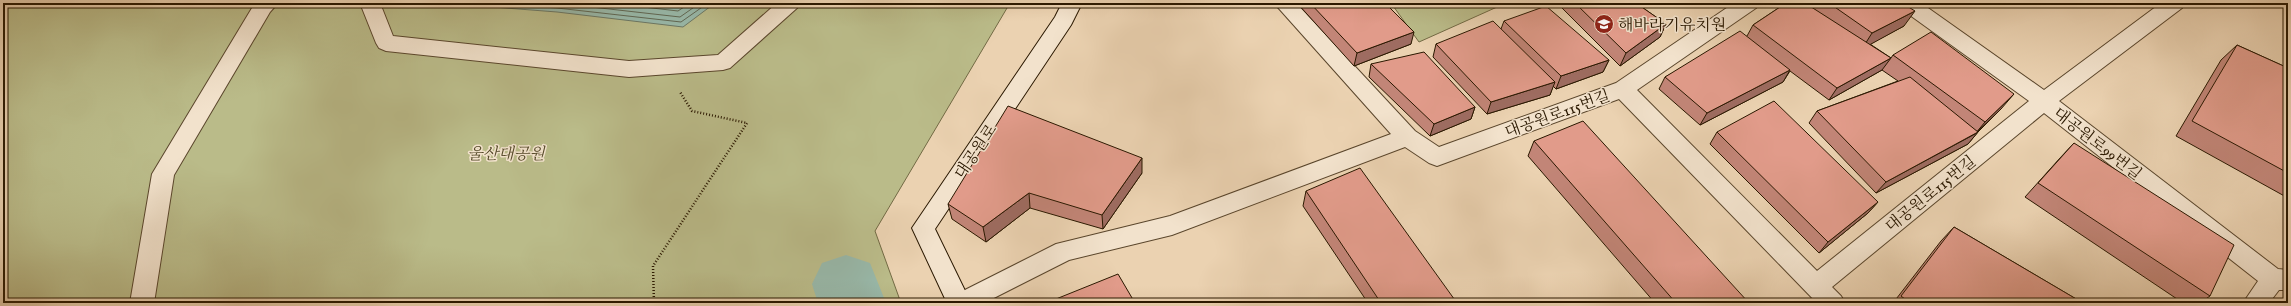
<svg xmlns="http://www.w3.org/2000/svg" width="2291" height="306" viewBox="0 0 2291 306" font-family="'IM FELL English','Noto Serif KR',serif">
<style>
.green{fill:#babb89;stroke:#726a44}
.water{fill:#98b8a9;stroke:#6c7865}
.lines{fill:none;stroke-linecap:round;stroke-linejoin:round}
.shore{stroke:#616854;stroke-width:1}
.river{fill:#98b8a9;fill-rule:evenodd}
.street-casing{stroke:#5a462c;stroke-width:2}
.secondary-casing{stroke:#2a1800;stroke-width:2}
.path{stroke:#2a1800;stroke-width:2.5;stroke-dasharray:1 2;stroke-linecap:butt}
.street{fill:#f2e2cc;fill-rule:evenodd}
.secondary{fill:#f2e2cc;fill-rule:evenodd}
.wall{fill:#c28577;stroke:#2a1800}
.shaded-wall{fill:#9e6c61;stroke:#2a1800}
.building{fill:#e19b8a;stroke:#2a1800}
.labels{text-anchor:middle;stroke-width:3;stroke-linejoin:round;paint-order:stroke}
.poi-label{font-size:16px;fill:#2a1800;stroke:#f2e2cc;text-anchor:start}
.street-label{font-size:16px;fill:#2a1800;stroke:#f2e2cc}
.park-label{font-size:16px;font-style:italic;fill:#554929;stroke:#f2e2cc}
</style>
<rect width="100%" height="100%" fill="#ebd2b1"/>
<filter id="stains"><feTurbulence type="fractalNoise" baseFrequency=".005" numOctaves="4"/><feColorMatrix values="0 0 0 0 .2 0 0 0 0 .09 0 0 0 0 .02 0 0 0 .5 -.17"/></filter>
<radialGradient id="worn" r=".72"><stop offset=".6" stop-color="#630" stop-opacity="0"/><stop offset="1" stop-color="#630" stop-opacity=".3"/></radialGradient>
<g class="green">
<polygon points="3,3 1010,3 875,231 901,303 3,303"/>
<polygon points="1391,3 1506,3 1419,42"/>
</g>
<polygon class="water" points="441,3 715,3 683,27 557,12"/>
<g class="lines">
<g class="shore">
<polyline points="482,3 557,8 681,22 708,3"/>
<polyline points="556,3 680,17 700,3"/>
<polyline points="609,3 678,11 690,3"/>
</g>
<polygon class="river" points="846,255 870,263 886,303 818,303 812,284 822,263"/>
<defs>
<g id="street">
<polygon points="255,3 278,3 270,12 174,175 154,303 130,303 152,174"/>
<polygon points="360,3 380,3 393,36 629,61 718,55 777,3 800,3 797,8 730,68 723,70 629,77 386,51 379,48 376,43"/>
<polygon points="1274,3 1296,3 1415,131 1439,147 1616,83 1734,3 1759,3 1756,8 1637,90 1817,271 2029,101 1900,8 1897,3 1921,3 2044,90 2161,3 2185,3 2182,8 2059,101 2278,269 2288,270 2288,290 2279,290 2269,303 2243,303 2258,281 2044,113 1832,287 1841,296 1845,303 1817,303 1619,99 1437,166 1429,163 1405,147 1172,235 1069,260 984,303 949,303 953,296 1056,244 1170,216 1391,134"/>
</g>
<polygon id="secondary" points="1062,3 1082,3 1071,25 935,229 971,303 947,303 912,228 1055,17"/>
</defs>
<use href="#street" class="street-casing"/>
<use href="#secondary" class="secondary-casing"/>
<polyline class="path" points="654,303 653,266 747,123 692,111 680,92"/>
<use href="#street" class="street"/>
<use href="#secondary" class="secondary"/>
</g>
<g class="wall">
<polygon points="1297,3 1385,3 1411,44 1354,66"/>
<polygon points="1559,3 1636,3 1666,24 1660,37 1620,66 1558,4"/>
<polygon points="1786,3 1902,3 1904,26 1870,44 1891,58 1893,55 2001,109 1978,132 1968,144 1876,193 1809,123 1817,111 1898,81 1882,70 1829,100 1790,71 1783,82 1700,125 1659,89 1665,77 1747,36 1753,25"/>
<polygon points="1504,21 1609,60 1603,72 1556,89 1553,86 1550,95 1487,114 1433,57 1436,44 1501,29"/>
<polygon points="2237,45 2288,68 2288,198 2176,136 2221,60"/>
<polygon points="1371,64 1475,107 1471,119 1430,136 1369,77"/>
<polygon points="1717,132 1878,202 1868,213 1819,253 1710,144"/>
<polygon points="1534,141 1749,303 1655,303 1528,156"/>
<polygon points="2074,143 2210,296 2200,303 2183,303 2025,197 2060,158"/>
<polygon points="1142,173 1103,229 1030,208 986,242 952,219 948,204"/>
<polygon points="1306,191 1457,303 1368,303 1303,206"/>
<polygon points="1954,227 2083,303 1893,303 1941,241"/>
</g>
<g class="shaded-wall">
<polygon points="1915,11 1904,26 1862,49 1872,33"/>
<polygon points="1666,24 1660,37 1620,66 1626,53"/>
<polygon points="1414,32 1411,44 1354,66 1357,53"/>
<polygon points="1891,58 1882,70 1829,100 1837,88"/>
<polygon points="1609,60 1603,72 1556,89 1561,76"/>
<polygon points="1790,70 1783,82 1700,125 1707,113"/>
<polygon points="1555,82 1550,95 1487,114 1491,102"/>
<polygon points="2014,94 2001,109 1976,133 1978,132 1968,144 1876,193 1886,182 1975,134 1985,122"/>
<polygon points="1475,107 1471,119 1430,136 1434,124"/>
<polygon points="1142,158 1142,173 1103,229 1102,215"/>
<polygon points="1029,193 1030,208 986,242 983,227"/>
<polygon points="1878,202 1868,213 1819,253 1828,242"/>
</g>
<g class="building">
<polygon points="1310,3 1385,3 1414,32 1357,53"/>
<polygon points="1575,3 1636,3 1666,24 1626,53"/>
<polygon points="1786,3 1805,3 1891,58 1837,88 1753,25"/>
<polygon points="1829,3 1902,3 1915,11 1872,33"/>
<polygon points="1546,6 1609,60 1561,76 1504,21"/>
<polygon points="1493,21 1555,82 1491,102 1436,44"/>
<polygon points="1740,31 1790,70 1707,113 1665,77"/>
<polygon points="1931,32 2014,94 1985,122 1893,55"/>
<polygon points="2237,45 2288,68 2288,173 2192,121"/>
<polygon points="1424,52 1475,107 1434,124 1371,64"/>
<polygon points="1910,77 1978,132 1886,182 1817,111"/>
<polygon points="1774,101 1878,202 1828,242 1717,132"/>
<polygon points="1008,106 1142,158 1102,215 1029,193 983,227 948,204"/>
<polygon points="1583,121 1749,303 1676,303 1534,141"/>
<polygon points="2074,143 2234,245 2210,296 2038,183"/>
<polygon points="1360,168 1457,303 1381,303 1306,191"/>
<polygon points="1954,227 2083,303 1910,303 1901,296"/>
<polygon points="1118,274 1135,303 1058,303 1056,299"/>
</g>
<defs>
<symbol id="school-disc" viewBox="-11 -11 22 22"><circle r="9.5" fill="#8f2418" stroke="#f2e2cc"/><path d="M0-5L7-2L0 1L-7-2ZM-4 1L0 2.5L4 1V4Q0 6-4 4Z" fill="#fff"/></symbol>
</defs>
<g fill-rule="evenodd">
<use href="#school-disc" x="1593" y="13" width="22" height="22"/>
</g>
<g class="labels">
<g class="poi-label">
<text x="1618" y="30">해바라기유치원</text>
</g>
<g class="street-label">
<text transform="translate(1557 113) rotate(-20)" y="6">대공원로115번길</text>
<text transform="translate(2098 143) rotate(38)" y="6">대공원로99번길</text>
<text transform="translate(975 151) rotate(-56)" y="6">대공원로</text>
<text transform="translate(1930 193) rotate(-39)" y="6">대공원로115번길</text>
</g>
<g class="park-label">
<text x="506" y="159">울산대공원</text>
</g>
</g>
<rect width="2291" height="306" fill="none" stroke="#ebd2b1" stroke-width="16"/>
<rect x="4" y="4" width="2283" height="298" fill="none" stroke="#2a1800" stroke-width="2"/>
<rect x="8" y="8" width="2275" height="290" fill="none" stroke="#2a1800"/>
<rect width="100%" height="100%" filter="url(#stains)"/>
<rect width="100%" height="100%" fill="url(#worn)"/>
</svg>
